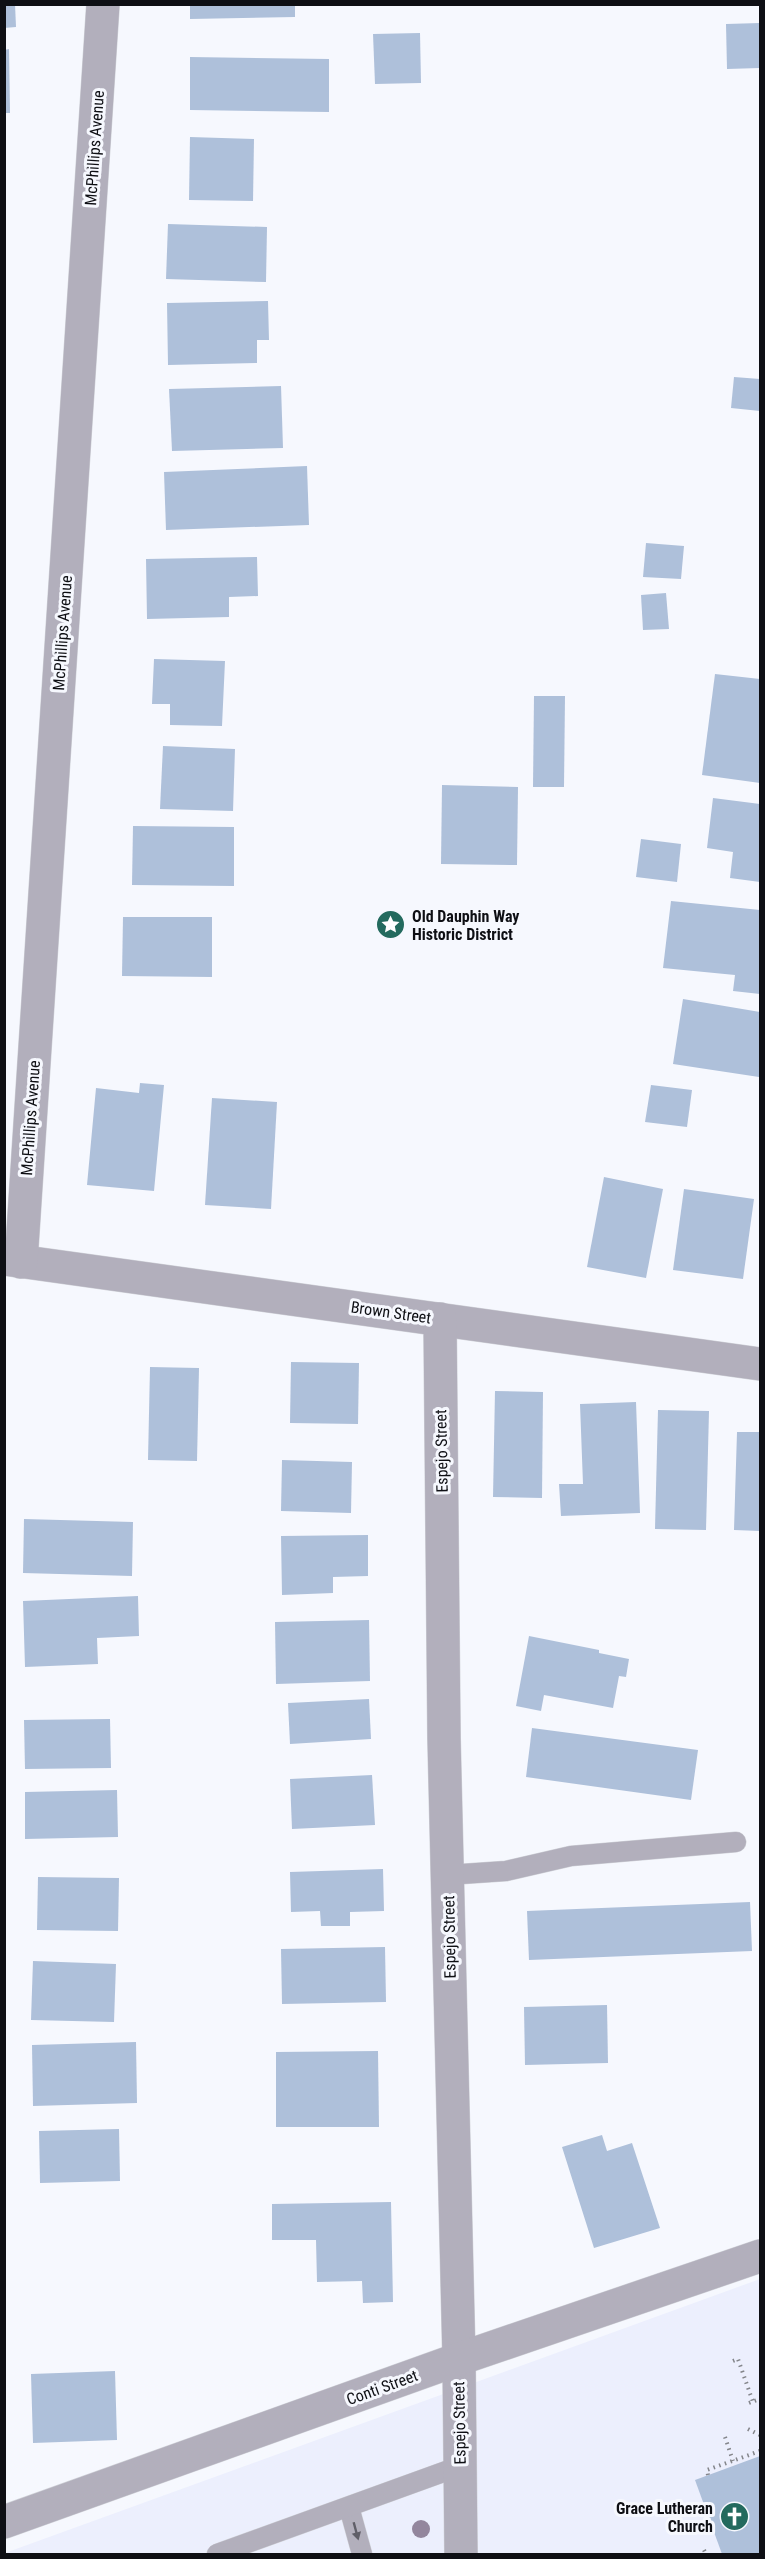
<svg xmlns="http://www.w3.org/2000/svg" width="765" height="2559" viewBox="0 0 765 2559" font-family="'Roboto Condensed',sans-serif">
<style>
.built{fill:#eceffd}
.building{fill:#aec0da}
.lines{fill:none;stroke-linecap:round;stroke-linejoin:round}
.lane-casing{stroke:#d1d3d9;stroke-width:21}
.street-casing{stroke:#d1d3d9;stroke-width:34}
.path{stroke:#84868b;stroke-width:4;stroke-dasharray:1.5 4.5;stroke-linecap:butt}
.lane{stroke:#b2afbc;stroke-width:20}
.street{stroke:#b2afbc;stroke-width:33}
.tree{fill:#93869d}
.oneway{fill:#605f68}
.labels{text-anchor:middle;stroke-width:6;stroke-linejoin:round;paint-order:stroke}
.street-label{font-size:16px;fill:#0e0f14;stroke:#f6f8fe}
.poi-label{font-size:16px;font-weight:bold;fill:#0e0f14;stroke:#f6f8fe;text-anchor:start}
</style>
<rect width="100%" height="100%" fill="#f6f8fe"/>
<polygon class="built" points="760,2279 760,2554 5,2554 5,2553"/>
<g class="building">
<polygon points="4,4 15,4 16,27 4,28"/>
<polygon points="190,4 295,4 295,17 190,19"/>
<polygon points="760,23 760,68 727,69 726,24"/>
<polygon points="420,33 421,83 375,84 373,34"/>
<polygon points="9,49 10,113 4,113 4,50"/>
<polygon points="190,57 329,59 329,112 190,110"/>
<polygon points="190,137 254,139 253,201 189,200"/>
<polygon points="168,224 267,227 266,282 166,279"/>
<polygon points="268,301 269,340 257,340 257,363 168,365 167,303"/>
<polygon points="734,377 760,379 760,411 731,408"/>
<polygon points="281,386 283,448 172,451 169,389"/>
<polygon points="307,466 309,525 166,530 164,472"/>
<polygon points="646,543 684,546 681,579 643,577"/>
<polygon points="257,557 258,596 229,597 229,617 147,619 146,559"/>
<polygon points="666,593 669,629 643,630 641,595"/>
<polygon points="154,659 225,661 222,726 170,725 170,704 152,704"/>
<polygon points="715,674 760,679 760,783 702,775"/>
<polygon points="534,696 565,696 564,787 533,787"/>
<polygon points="163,746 235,749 233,811 160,809"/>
<polygon points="442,785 518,787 517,865 441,864"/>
<polygon points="713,798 760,804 760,882 730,878 733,852 707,848"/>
<polygon points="133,826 234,827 234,886 132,885"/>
<polygon points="641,839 681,844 677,882 636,877"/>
<polygon points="671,901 760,910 760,994 733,991 735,975 663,968"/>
<polygon points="123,917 212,917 212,977 122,976"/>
<polygon points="683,999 760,1012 759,1077 673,1064"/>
<polygon points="140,1083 164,1085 154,1191 87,1185 96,1088 139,1093"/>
<polygon points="651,1085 692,1090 687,1127 645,1122"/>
<polygon points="212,1098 277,1102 271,1209 205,1205"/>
<polygon points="604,1177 663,1189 646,1278 587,1267"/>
<polygon points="684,1189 754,1199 743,1279 673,1270"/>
<polygon points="291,1362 359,1363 358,1424 290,1423"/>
<polygon points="150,1367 199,1368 197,1461 148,1460"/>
<polygon points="495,1391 543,1392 542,1498 493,1497"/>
<polygon points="636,1402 640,1513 561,1516 559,1484 583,1484 580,1404"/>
<polygon points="658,1410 709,1411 706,1530 655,1529"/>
<polygon points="737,1432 760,1432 760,1531 734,1530"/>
<polygon points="282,1460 352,1462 351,1513 281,1511"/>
<polygon points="24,1519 133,1522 132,1576 23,1573"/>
<polygon points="368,1535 368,1576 333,1577 333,1593 282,1595 281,1536"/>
<polygon points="138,1596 139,1636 97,1638 98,1664 25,1667 23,1601"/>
<polygon points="369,1620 370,1681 276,1684 275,1622"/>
<polygon points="529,1636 599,1650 599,1653 629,1659 626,1677 619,1676 613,1708 544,1695 541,1711 516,1706"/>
<polygon points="369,1699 371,1739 290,1744 288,1703"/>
<polygon points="110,1719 111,1768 25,1769 24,1720"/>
<polygon points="532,1728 698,1750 691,1800 526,1777"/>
<polygon points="372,1775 375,1825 292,1829 290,1779"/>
<polygon points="117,1790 118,1837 25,1839 25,1792"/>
<polygon points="383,1869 384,1911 350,1912 350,1926 321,1926 320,1911 291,1912 290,1872"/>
<polygon points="38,1877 119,1878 118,1931 37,1930"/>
<polygon points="750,1902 752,1951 529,1960 527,1911"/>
<polygon points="385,1947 386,2002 282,2004 281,1949"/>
<polygon points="33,1961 116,1964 114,2022 31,2020"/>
<polygon points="607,2005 608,2063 525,2065 524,2007"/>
<polygon points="136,2042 137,2103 33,2106 32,2045"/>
<polygon points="378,2051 379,2127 276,2127 276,2052"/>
<polygon points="119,2129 120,2181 40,2183 39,2131"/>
<polygon points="602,2135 607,2151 632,2143 660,2228 594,2248 562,2147"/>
<polygon points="391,2202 393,2302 363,2303 362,2281 317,2282 316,2240 272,2240 272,2204"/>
<polygon points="115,2371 117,2440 33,2443 31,2374"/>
<polygon points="760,2456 760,2554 722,2554 695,2480"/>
</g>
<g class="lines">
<defs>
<g id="lane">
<polyline points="447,1875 506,1871 571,1856 736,1842"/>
<polyline points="349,2507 362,2554"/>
<polyline points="217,2554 460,2466"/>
</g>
<g id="street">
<polyline points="4,1259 760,1364"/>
<polyline points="21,1262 103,4"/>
<polyline points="440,1319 444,1738 459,2359 461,2554"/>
<polyline points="4,2522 459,2359 760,2256"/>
</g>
</defs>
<use href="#lane" class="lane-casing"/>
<use href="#street" class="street-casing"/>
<g class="path">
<polyline points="733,2361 738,2359 753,2402"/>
<polyline points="749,2403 757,2400"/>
<polyline points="748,2429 760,2435"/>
<polyline points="725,2437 733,2461"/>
<polyline points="708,2475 707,2470 760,2451"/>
<polyline points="704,2550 706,2554"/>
</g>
<use href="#lane" class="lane"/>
<use href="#street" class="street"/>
</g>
<circle class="tree" cx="421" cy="2529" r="9"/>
<defs><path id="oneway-solid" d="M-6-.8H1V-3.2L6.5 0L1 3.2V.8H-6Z" transform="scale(1.5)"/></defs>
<use class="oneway" href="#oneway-solid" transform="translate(356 2531) rotate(75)"/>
<defs>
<symbol id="sight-disc" viewBox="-11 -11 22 22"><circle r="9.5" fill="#236a5e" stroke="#f6f8fe"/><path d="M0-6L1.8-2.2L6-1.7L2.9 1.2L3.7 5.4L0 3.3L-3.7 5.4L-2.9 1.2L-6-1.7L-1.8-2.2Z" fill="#fff"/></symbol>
<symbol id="church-disc" viewBox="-11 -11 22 22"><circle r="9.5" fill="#236a5e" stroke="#f6f8fe"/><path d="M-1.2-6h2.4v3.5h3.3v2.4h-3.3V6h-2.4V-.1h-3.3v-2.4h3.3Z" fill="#fff"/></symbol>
</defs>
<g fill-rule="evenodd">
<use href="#sight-disc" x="374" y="908" width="33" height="33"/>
<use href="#church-disc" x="718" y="2500" width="33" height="33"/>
</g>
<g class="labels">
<g class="street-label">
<text transform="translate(94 148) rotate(-86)" y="6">McPhillips Avenue</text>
<text transform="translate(62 633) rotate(-86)" y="6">McPhillips Avenue</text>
<text transform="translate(30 1118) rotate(-86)" y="6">McPhillips Avenue</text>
<text transform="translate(391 1312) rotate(8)" y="6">Brown Street</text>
<text transform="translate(441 1451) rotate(-91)" y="6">Espejo Street</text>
<text transform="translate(449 1937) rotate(-91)" y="6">Espejo Street</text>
<text transform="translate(382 2387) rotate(-20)" y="6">Conti Street</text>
<text transform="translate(459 2423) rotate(-91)" y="6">Espejo Street</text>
</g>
<g class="poi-label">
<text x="412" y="922">Old Dauphin Way<tspan x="412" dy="18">Historic District</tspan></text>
<text x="713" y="2514" text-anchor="end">Grace Lutheran<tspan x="713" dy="18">Church</tspan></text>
</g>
</g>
<rect width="765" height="2559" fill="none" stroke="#0e0f14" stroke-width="12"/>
</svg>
